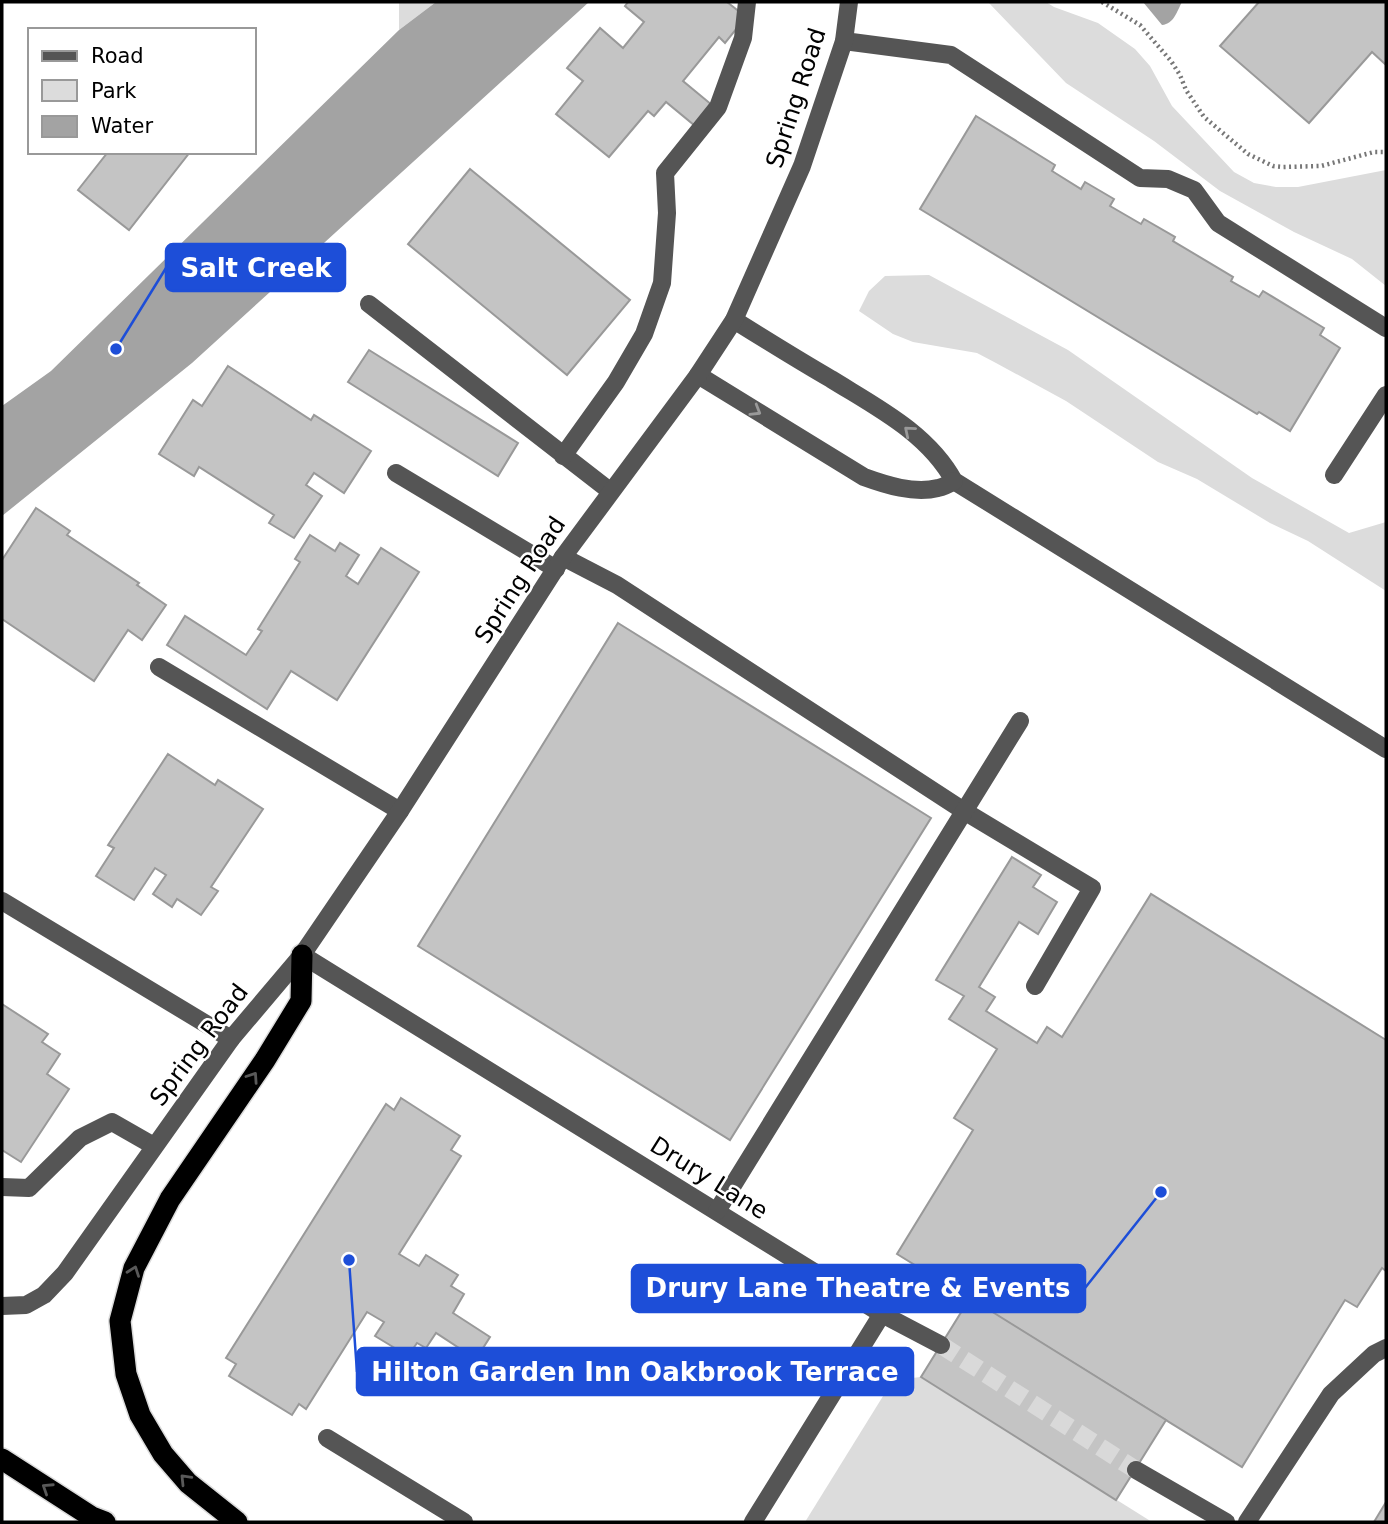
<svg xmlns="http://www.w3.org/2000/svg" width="1388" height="1524" viewBox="0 0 1388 1524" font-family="'DejaVu Sans',sans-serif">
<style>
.green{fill:#dcdcdc}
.water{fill:#a3a3a3}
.building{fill:#c4c4c4;stroke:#999;stroke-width:2}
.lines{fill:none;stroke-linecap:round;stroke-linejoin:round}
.minor-tunnel{stroke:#d9d9d9;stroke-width:18;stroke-dasharray:18 9;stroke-linecap:butt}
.highway-casing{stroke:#dbdbdb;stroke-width:24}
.path{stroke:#777;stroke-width:4.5;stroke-dasharray:2 3.5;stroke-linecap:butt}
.minor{stroke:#555;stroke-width:18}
.highway{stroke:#000;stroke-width:21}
.oneway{stroke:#999}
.oneway2{stroke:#595959}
.labels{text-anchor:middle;stroke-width:5;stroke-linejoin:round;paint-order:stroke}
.street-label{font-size:24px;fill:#000;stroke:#fff}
.leader{fill:none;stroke:#1d4ed8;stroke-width:2.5}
.callout-dot{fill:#1d4ed8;stroke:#fff;stroke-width:2.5}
.callout{fill:#1d4ed8;stroke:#1d4ed8;stroke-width:2.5}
.callout-label{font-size:26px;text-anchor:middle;font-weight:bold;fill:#fff}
</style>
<rect width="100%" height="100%" fill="#fff"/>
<g class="green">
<polygon points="399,2 436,2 399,30"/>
<polygon points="988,2 1046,2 1054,7 1098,23 1135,49 1150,66 1172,106 1234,172 1254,183 1276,187 1298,187 1386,170 1386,286 1352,259 1294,232 1220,191 1154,141 1066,83"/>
<polygon points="929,275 1068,350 1252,478 1349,533 1386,522 1386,591 1308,541 1270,523 1197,479 1158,462 1066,401 996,363 977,353 913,342 893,334 859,311 869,291 885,276"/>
<polygon points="921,1377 1152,1522 805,1522 893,1380"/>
</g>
<g class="water">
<polygon points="436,2 589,2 192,363 2,516 2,406 51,371 399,30"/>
<path d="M 1143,2 L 1182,2 C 1177,11 1174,24 1162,25 Z"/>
</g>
<g class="building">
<polygon points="628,2 727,2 746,17 725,43 719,37 683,81 712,105 694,125 666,102 654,116 648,111 609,157 556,114 583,81 567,68 600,28 623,48 644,22 625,6"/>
<polygon points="1259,2 1386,2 1386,65 1372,52 1309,123 1220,46"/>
<polygon points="976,116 1055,165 1052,171 1081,189 1085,182 1114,199 1110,206 1141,224 1144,219 1175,237 1173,241 1233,277 1231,281 1259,297 1263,291 1324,328 1320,335 1340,348 1290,431 1259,412 1257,414 920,209"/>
<polygon points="108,152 190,152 129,230 78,190"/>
<polygon points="470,169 630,300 567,375 408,244"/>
<polygon points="369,350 518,443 498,476 348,382"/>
<polygon points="228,366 311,420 314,415 371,451 344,493 314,473 306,485 322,496 294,538 269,523 274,515 199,467 194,476 159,454 193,400 202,406"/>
<polygon points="36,508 70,531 67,535 139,583 137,585 166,605 142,640 128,630 94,681 2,619 2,560"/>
<polygon points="310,535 335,551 340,543 359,555 346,576 358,584 381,548 419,572 337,700 291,671 267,709 167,645 185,616 246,655 262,631 258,629 300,562 295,559"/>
<polygon points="618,623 931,818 730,1140 418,946"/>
<polygon points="168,754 215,785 218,780 263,809 211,887 218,891 201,915 177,899 172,907 153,894 166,875 155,868 134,900 96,876 114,848 108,845"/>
<polygon points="1012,857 1041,875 1033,887 1057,902 1038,934 1019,922 979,987 995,997 986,1011 1037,1043 1047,1027 1062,1037 1151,894 1386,1040 1386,1271 1382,1268 1357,1307 1345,1300 1242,1467 897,1254 973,1130 954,1118 997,1049 949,1019 964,996 936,980"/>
<polygon points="2,1004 48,1034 42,1042 60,1054 47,1074 69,1089 21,1162 2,1150"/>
<polygon points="401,1098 460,1136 451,1150 461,1156 399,1254 419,1266 426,1255 458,1275 451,1286 464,1294 453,1313 490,1337 476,1359 436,1333 426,1348 417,1343 408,1356 375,1336 384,1322 367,1312 306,1409 299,1404 292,1415 229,1376 236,1364 226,1358 386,1104 394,1110"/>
<polygon points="970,1298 1166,1420 1116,1500 921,1377"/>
<polygon points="1386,1502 1386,1522 1374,1522"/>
</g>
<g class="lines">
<polyline class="minor-tunnel" points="941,1345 1136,1470"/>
<defs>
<g id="highway">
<polyline points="2,1459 92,1517 105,1522"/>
<polyline points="237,1522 188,1483 163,1454 140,1415 126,1374 120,1321 134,1268 170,1199 265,1060 301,1001 302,955"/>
</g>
</defs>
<use href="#highway" class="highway-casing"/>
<polyline class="path" points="1102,2 1140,25 1171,61 1180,75 1186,90 1204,117 1248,154 1273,166 1283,167 1321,166 1374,152 1386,152"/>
<g class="minor">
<polyline points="844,41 951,55 1140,178 1168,179 1194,190 1218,223 1386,328"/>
<polyline points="369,304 610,491"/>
<path d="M 734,320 C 766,340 798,360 831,379 C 876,407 928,433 954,481 L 1386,749"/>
<path d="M 698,375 L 864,477 C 886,485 914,494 938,488 C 943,487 949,484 954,481"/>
<polyline points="563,456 616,382 644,334 662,283 667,213 665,173 718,107 743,38 747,2"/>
<polyline points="396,473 556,569"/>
<polyline points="1334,475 1386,395"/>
<polyline points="563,557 617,585 964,811 1092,888 1035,986"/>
<polyline points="159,667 400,811"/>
<polyline points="2,901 231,1039"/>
<polyline points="302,955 882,1314 941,1345"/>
<polyline points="2,1187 29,1188 80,1138 112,1122 154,1146"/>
<polyline points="717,1211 1020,721"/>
<polyline points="2,1306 26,1305 44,1295 65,1273 231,1039 302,955 400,811 563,557 698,375 734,320 802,166 844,41 849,2"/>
<polyline points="327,1438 464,1522"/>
<polyline points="1136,1470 1226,1522"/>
<polyline points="753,1522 882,1314"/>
<polyline points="1247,1522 1331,1394 1374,1354 1386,1348"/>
</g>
<use href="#highway" class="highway"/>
</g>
<defs><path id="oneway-chevron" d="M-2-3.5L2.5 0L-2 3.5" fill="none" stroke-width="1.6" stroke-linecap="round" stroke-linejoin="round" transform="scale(1.75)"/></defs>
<g class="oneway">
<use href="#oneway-chevron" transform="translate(756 411) rotate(31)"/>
<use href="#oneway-chevron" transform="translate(909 431) rotate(-140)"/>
</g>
<g class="oneway2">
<use href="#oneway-chevron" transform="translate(253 1077) rotate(-56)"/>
<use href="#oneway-chevron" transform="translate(134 1271) rotate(-70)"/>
<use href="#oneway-chevron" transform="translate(185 1479) rotate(-134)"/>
<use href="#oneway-chevron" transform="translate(47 1488) rotate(-147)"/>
</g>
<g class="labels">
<g class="street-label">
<text transform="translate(796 98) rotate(-72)" y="8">Spring Road</text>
<text transform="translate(520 580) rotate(-57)" y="8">Spring Road</text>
<text transform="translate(199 1045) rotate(-53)" y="8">Spring Road</text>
<text transform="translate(709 1178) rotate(32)" y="8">Drury Lane</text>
</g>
</g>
<path class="leader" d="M116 349L166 268M1161 1192L1085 1288M349 1260L357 1372"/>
<g class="callout-dot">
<circle cx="116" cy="349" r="7"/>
<circle cx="1161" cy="1192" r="7"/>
<circle cx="349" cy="1260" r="7"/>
</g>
<g class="callout">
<rect x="166" y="244" width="179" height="47" rx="7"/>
<rect x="632" y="1265" width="453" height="47" rx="7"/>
<rect x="357" y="1348" width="556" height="47" rx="7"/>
</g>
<g class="callout-label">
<text x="256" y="277">Salt Creek</text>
<text x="858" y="1297">Drury Lane Theatre &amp; Events</text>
<text x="635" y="1381">Hilton Garden Inn Oakbrook Terrace</text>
</g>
<rect width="1388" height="1524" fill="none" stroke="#000000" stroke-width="7"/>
<rect x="28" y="28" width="228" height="126" fill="#ffffff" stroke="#999999" stroke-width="2"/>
<rect x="42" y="51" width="35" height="10" fill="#555555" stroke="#999999" stroke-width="2"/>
<text x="91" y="63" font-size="21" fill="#000000">Road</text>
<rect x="42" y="80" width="35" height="21" fill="#dcdcdc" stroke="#999999" stroke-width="2"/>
<text x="91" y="98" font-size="21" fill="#000000">Park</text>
<rect x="42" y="116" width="35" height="21" fill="#a3a3a3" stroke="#999999" stroke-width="2"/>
<text x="91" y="133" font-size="21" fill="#000000">Water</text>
</svg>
